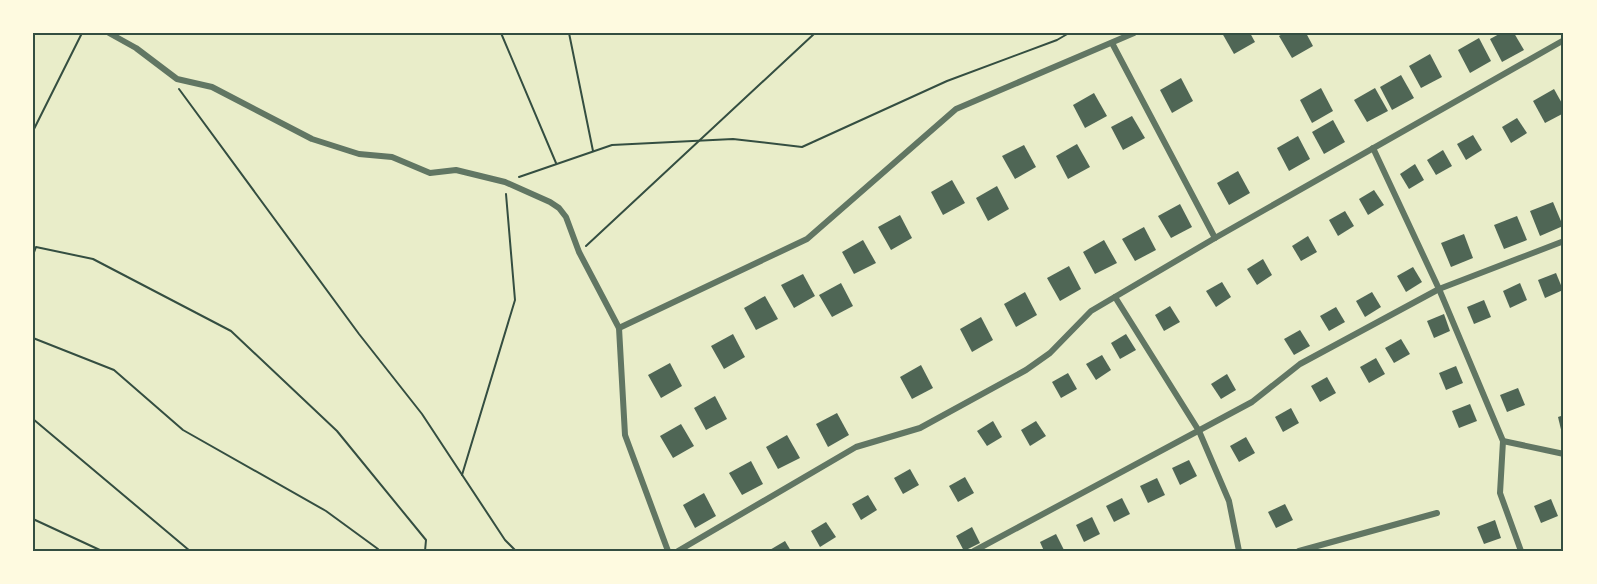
<svg xmlns="http://www.w3.org/2000/svg" width="1597" height="584" viewBox="0 0 1597 584" font-family="Rubik,sans-serif">
<style>
.building{fill:#4f6655}
.lines{fill:none;stroke-linecap:round;stroke-linejoin:round}
.path{stroke:#344e41;stroke-width:2}
.minor{stroke:#617663;stroke-width:6}
.neatline{fill:none;stroke:#344e41;stroke-width:2}
</style>
<rect width="100%" height="100%" fill="#e9edc9"/>
<g class="building">
<polygon points="1222,33 1250,33 1255,42 1234,54"/>
<polygon points="1284,33 1306,33 1313,46 1292,58 1279,36"/>
<polygon points="1501,33 1514,33 1524,50 1502,62 1490,39"/>
<polygon points="1479,38 1491,61 1470,73 1458,50"/>
<polygon points="1430,54 1442,77 1421,88 1409,66"/>
<polygon points="1401,75 1414,98 1392,110 1380,87"/>
<polygon points="1181,78 1193,101 1172,113 1160,90"/>
<polygon points="1321,88 1333,111 1312,123 1300,100"/>
<polygon points="1375,88 1388,111 1367,122 1354,100"/>
<polygon points="1554,89 1564,107 1564,113 1545,123 1533,101"/>
<polygon points="1094,93 1107,116 1085,128 1073,105"/>
<polygon points="1132,116 1145,138 1123,150 1111,127"/>
<polygon points="1517,118 1527,133 1511,143 1502,127"/>
<polygon points="1333,120 1345,142 1324,154 1312,132"/>
<polygon points="1473,135 1482,150 1466,160 1457,144"/>
<polygon points="1298,136 1310,159 1289,171 1277,148"/>
<polygon points="1077,144 1090,167 1068,179 1056,156"/>
<polygon points="1024,145 1036,167 1015,179 1002,156"/>
<polygon points="1443,150 1452,166 1436,175 1427,160"/>
<polygon points="1415,164 1424,180 1409,189 1400,174"/>
<polygon points="1238,171 1250,193 1229,205 1217,183"/>
<polygon points="952,180 965,203 943,215 931,192"/>
<polygon points="997,186 1009,209 988,221 976,198"/>
<polygon points="1374,190 1384,205 1368,215 1359,199"/>
<polygon points="1553,202 1563,226 1540,236 1530,211"/>
<polygon points="1180,204 1192,227 1171,238 1158,216"/>
<polygon points="1345,211 1354,226 1338,236 1329,220"/>
<polygon points="900,215 912,238 891,250 878,227"/>
<polygon points="1517,216 1527,240 1504,249 1494,225"/>
<polygon points="1144,227 1156,250 1135,261 1122,239"/>
<polygon points="1464,234 1473,258 1451,267 1441,243"/>
<polygon points="1308,236 1317,252 1301,261 1292,246"/>
<polygon points="863,240 876,263 854,274 842,252"/>
<polygon points="1104,240 1117,263 1095,274 1083,252"/>
<polygon points="1263,259 1272,275 1257,285 1247,269"/>
<polygon points="1069,266 1081,289 1060,301 1047,278"/>
<polygon points="1413,267 1422,282 1406,292 1397,276"/>
<polygon points="1556,273 1563,290 1545,298 1538,280"/>
<polygon points="803,274 815,296 794,308 781,285"/>
<polygon points="1222,282 1231,297 1216,307 1206,291"/>
<polygon points="841,283 853,306 832,317 819,295"/>
<polygon points="1520,283 1527,300 1510,308 1503,291"/>
<polygon points="1025,292 1037,315 1016,327 1004,304"/>
<polygon points="1372,292 1381,307 1365,317 1356,301"/>
<polygon points="765,296 778,319 756,330 744,308"/>
<polygon points="1484,300 1491,317 1474,324 1467,307"/>
<polygon points="1170,306 1180,322 1164,331 1155,315"/>
<polygon points="1336,307 1345,322 1329,331 1320,316"/>
<polygon points="1444,314 1450,331 1434,338 1427,321"/>
<polygon points="981,317 993,340 972,352 960,329"/>
<polygon points="1300,330 1310,346 1294,355 1284,339"/>
<polygon points="733,334 745,357 724,369 711,346"/>
<polygon points="1126,334 1136,350 1120,359 1111,343"/>
<polygon points="1401,339 1410,354 1394,363 1385,348"/>
<polygon points="1102,355 1111,370 1096,380 1086,364"/>
<polygon points="1376,358 1385,374 1369,383 1360,367"/>
<polygon points="670,363 682,386 661,398 648,375"/>
<polygon points="921,365 933,388 912,399 900,377"/>
<polygon points="1456,366 1463,383 1446,390 1439,373"/>
<polygon points="1068,373 1077,389 1061,398 1052,382"/>
<polygon points="1227,374 1236,390 1221,399 1211,384"/>
<polygon points="1327,377 1336,393 1320,402 1311,386"/>
<polygon points="1518,388 1525,405 1507,412 1500,395"/>
<polygon points="715,396 727,419 706,430 694,408"/>
<polygon points="1470,404 1477,421 1459,428 1452,411"/>
<polygon points="1291,408 1299,423 1283,432 1275,417"/>
<polygon points="837,413 849,435 828,447 816,424"/>
<polygon points="1564,415 1564,438 1563,438 1558,417"/>
<polygon points="993,421 1002,437 987,446 977,431"/>
<polygon points="1036,421 1046,436 1030,446 1021,430"/>
<polygon points="681,424 694,446 673,458 660,436"/>
<polygon points="787,435 800,458 778,469 766,447"/>
<polygon points="1246,437 1255,453 1239,462 1230,446"/>
<polygon points="1189,460 1197,476 1180,485 1172,468"/>
<polygon points="751,461 763,484 742,495 729,473"/>
<polygon points="910,469 919,485 903,494 894,478"/>
<polygon points="965,477 974,493 958,502 949,486"/>
<polygon points="1157,478 1165,495 1148,503 1140,486"/>
<polygon points="704,493 716,516 695,528 683,505"/>
<polygon points="868,495 877,510 861,520 852,504"/>
<polygon points="1122,498 1130,514 1114,522 1106,506"/>
<polygon points="1551,499 1558,516 1541,523 1534,506"/>
<polygon points="1285,504 1293,520 1276,528 1268,512"/>
<polygon points="1092,517 1100,534 1084,542 1076,525"/>
<polygon points="1495,520 1501,538 1484,544 1477,527"/>
<polygon points="826,522 836,537 820,547 811,531"/>
<polygon points="972,527 980,543 964,551 956,536"/>
<polygon points="1056,534 1064,550 1044,551 1040,542"/>
<polygon points="785,541 791,551 768,551"/>
</g>
<g class="lines">
<g class="path">
<polyline points="501,33 556,163"/>
<polyline points="569,33 593,151"/>
<polyline points="179,89 359,334 422,414 505,540 516,551"/>
<polyline points="33,131 82,33"/>
<polyline points="519,177 612,145 733,139 802,147 947,81 1057,40 1069,33"/>
<polyline points="586,246 815,33"/>
<polyline points="33,255 36,247 93,259 231,331 337,431 426,540 425,551"/>
<polyline points="33,338 114,370 183,430 326,511 378,549 378,551"/>
<polyline points="33,419 190,551"/>
<polyline points="462,475 515,300 506,194"/>
<polyline points="33,519 102,551"/>
</g>
<g class="minor">
<polyline points="109,33 136,48 177,79 212,87 312,139 359,154 392,157 430,173 456,170 505,182 550,202 559,208 566,217 579,252 619,328 625,435 668,551"/>
<polyline points="1112,43 1215,238"/>
<polyline points="1373,148 1439,289 1503,441 1500,493 1521,551"/>
<polyline points="1115,297 1199,431 1229,501 1239,551"/>
<polyline points="619,328 807,239 956,109 1134,33"/>
<polyline points="1503,441 1564,454"/>
<polyline points="678,551 856,447 920,428 1026,370 1050,353 1091,311 1215,238 1564,40"/>
<polyline points="974,551 1252,402 1300,364 1439,289 1564,241"/>
<polyline points="1299,551 1437,513"/>
</g>
</g>
<rect width="1597" height="584" fill="none" stroke="#fefae0" stroke-width="69"/>
<rect x="34" y="34" width="1528" height="516" class="neatline"/>
</svg>
